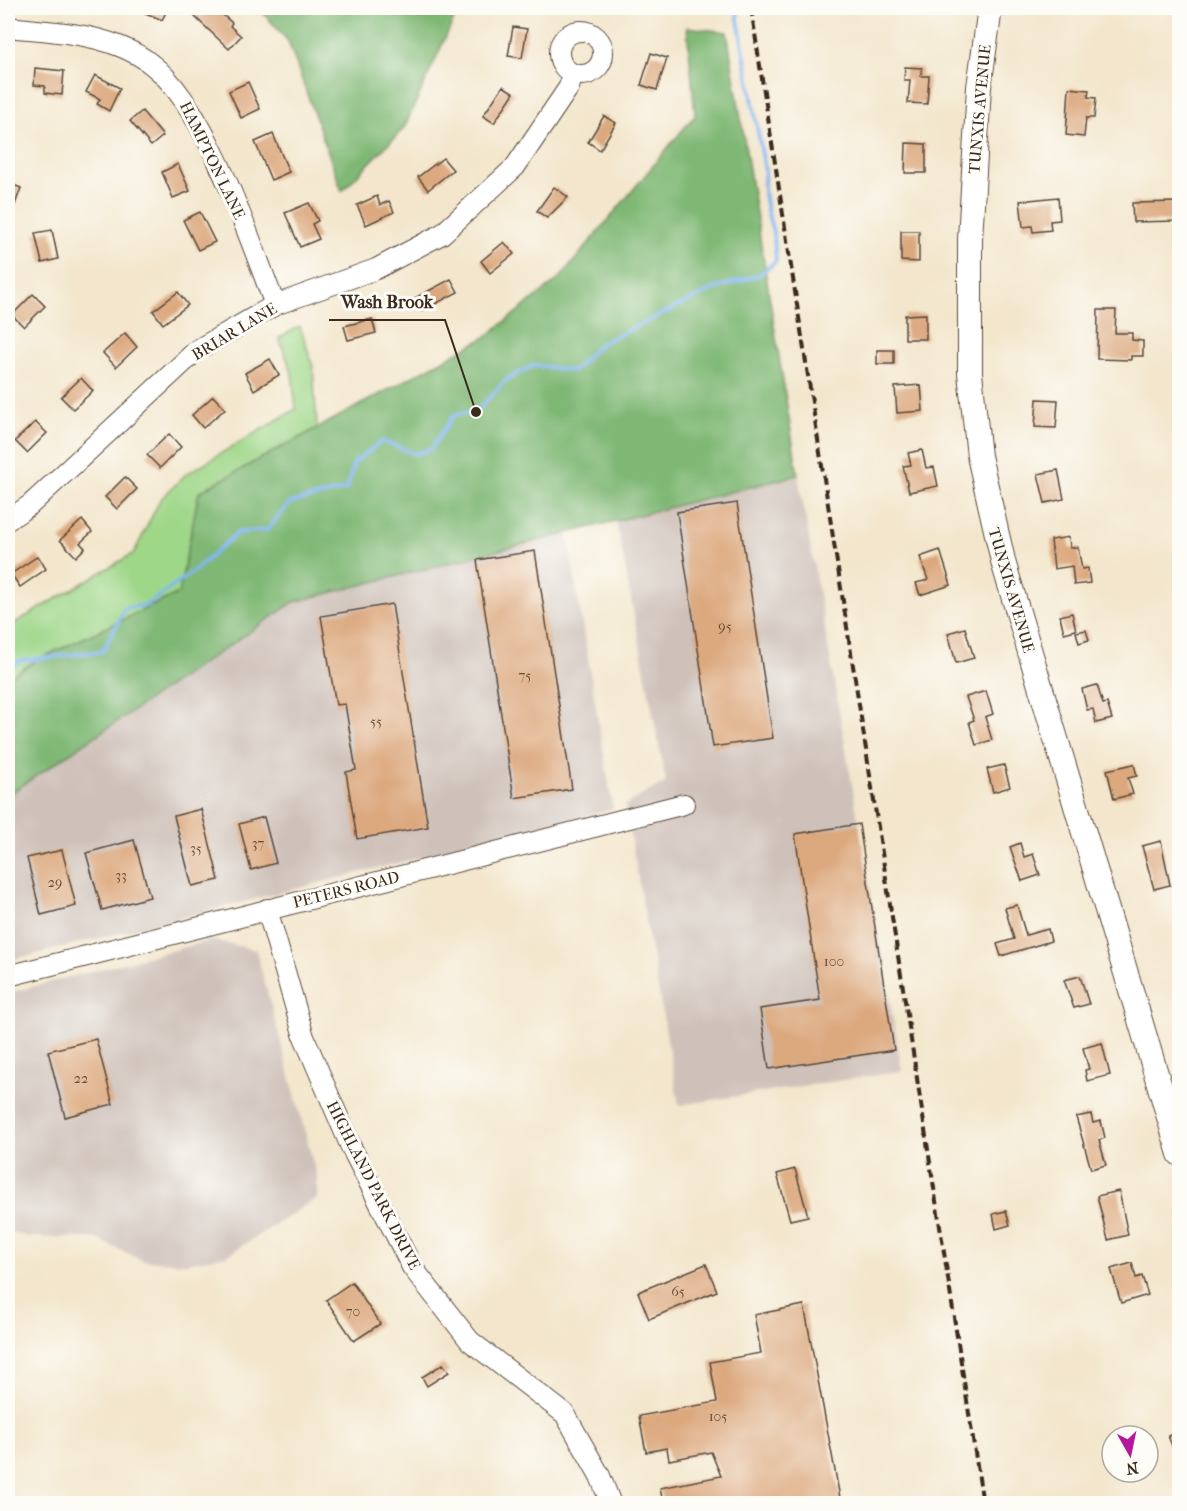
<svg xmlns="http://www.w3.org/2000/svg" width="1187" height="1511" viewBox="0 0 1187 1511" font-family="'IM FELL French Canon',serif">
<style>
.industrial{fill:#cec1b9}
.green{fill:#9fd789;stroke:#6d8054;stroke-width:1.5}
.forest{fill:#7fb875;stroke:#5d714a;stroke-width:1.5}
.lines{fill:none;stroke-linecap:round;stroke-linejoin:round}
.stream{stroke:#83b6f0;stroke-width:4}
.building{fill:#dca87e}
.minor-casing{stroke:#574638;stroke-width:22}
.major-casing{stroke:#574638;stroke-width:26}
.minor{stroke:#fff;stroke-width:20}
.major{stroke:#fff;stroke-width:24}
.rail{stroke:#3b2a1e;stroke-width:4;stroke-dasharray:9 4.5;stroke-linecap:butt}
.labels{text-anchor:middle;stroke-width:6;stroke-linejoin:round;paint-order:stroke}
.number-label{font-size:14px;fill:#634a36}
.street-label{font-size:16px;fill:#3b2a1e;stroke:#fdfcf7}
.leader{fill:none;stroke:#3b2a1e;stroke-width:2}
.callout-dot{fill:#3b2a1e;stroke:#fdfcf7;stroke-width:2}
.callout-label{font-size:18px;text-anchor:middle;font-weight:bold;fill:#3b2a1e;stroke:#fdfcf7;stroke-width:6;stroke-linejoin:round;paint-order:stroke}
</style>
<rect width="100%" height="100%" fill="#fdfcf7"/>
<filter id="ink" filterUnits="userSpaceOnUse"><feTurbulence type="fractalNoise" baseFrequency=".0167" numOctaves="2"/><feDisplacementMap in="SourceGraphic" scale="12" xChannelSelector="R" yChannelSelector="G"/><feConvolveMatrix kernelMatrix="1 2 1 2 8 2 1 2 1" color-interpolation-filters="sRGB"/></filter>
<filter id="wash" filterUnits="userSpaceOnUse"><feTurbulence type="fractalNoise" baseFrequency=".008" numOctaves="4" result="noise"/><feDisplacementMap in="SourceGraphic" scale="24" xChannelSelector="R" yChannelSelector="G"/><feGaussianBlur stdDeviation="1.35" result="paint"/><feColorMatrix in="noise" values="0 0 0 0 0 0 0 0 0 0 0 0 0 0 0 0 0 1.4 0 .05"/><feComposite in="paint" operator="in"/></filter>
<g filter="url(#wash)">
<rect width="100%" height="100%" fill="#f3e6cc"/>
<g class="industrial">
<polygon points="798,475 902,1071 679,1105 625,805 666,782 616,521"/>
<polygon points="567,533 613,809 8,961 8,795 294,602"/>
<polygon points="212,940 256,950 317,1177 317,1198 226,1256 186,1263 142,1260 94,1238 29,1237 8,1232 8,993"/>
</g>
<polygon class="green" points="300,326 313,367 317,428 199,492 179,593 37,660 8,678 8,627 134,553 160,500 186,474 296,409 292,373 279,338"/>
<g class="forest">
<polygon points="259,8 459,8 404,128 342,191 288,41"/>
<polygon points="687,27 727,32 798,475 294,602 8,795 8,678 37,660 179,593 199,492 484,338 559,279 695,115"/>
</g>
<g class="lines">
<path class="stream" d="M 8,671 L 19,661 L 103,651 L 125,608 L 147,605 L 195,570 L 237,533 L 267,530 L 290,503 L 347,489 L 354,463 L 382,441 L 416,454 L 431,449 L 454,415 L 476,412 L 507,379 L 535,365 L 573,371 L 600,344 L 716,288 L 759,275 L 776,261 C 775,251 775,238 772,228 C 766,208 762,192 765,171 L 736,8"/>
</g>
<g id="blocks">
<g class="building">
<polygon points="134,8 168,8 162,20"/>
<polygon points="204,8 215,8 232,23 230,26 241,36 229,49 195,17"/>
<polygon points="513,27 527,29 522,58 508,56"/>
<polygon points="651,53 667,58 657,90 641,85"/>
<polygon points="905,67 922,68 921,76 929,76 927,104 908,103 910,80 904,80"/>
<polygon points="35,68 64,71 62,95 45,93 45,86 34,85"/>
<polygon points="95,75 120,88 109,111 97,104 100,99 86,92"/>
<polygon points="248,82 260,109 241,118 229,91"/>
<polygon points="503,86 514,93 494,123 483,116"/>
<polygon points="1069,88 1089,90 1088,97 1096,98 1094,118 1086,118 1084,137 1066,135"/>
<polygon points="142,111 163,136 151,146 130,121"/>
<polygon points="604,116 616,123 600,150 588,142"/>
<polygon points="273,134 289,172 271,180 255,142"/>
<polygon points="906,143 926,144 926,173 905,173"/>
<polygon points="443,158 453,170 428,190 418,177"/>
<polygon points="178,164 190,191 173,198 162,172"/>
<polygon points="8,183 21,188 9,221 8,221"/>
<polygon points="554,187 568,197 547,218 537,211"/>
<polygon points="377,196 380,205 389,201 394,212 366,225 357,205"/>
<polygon points="1058,197 1060,220 1050,221 1051,230 1033,232 1032,226 1023,227 1020,201"/>
<polygon points="1179,202 1179,221 1133,222 1132,203"/>
<polygon points="309,203 318,221 312,224 319,239 300,247 285,213"/>
<polygon points="200,212 215,242 198,250 183,220"/>
<polygon points="52,230 58,259 42,263 35,233"/>
<polygon points="901,231 919,231 919,262 901,261"/>
<polygon points="504,242 514,254 490,273 481,261"/>
<polygon points="451,279 458,292 422,311 415,298"/>
<polygon points="178,292 188,305 163,324 153,311"/>
<polygon points="33,294 45,306 24,327 12,315"/>
<polygon points="1098,310 1116,310 1115,333 1132,333 1132,340 1143,341 1143,356 1131,356 1131,360 1097,359"/>
<polygon points="926,314 926,339 905,339 905,315"/>
<polygon points="372,319 376,333 348,340 344,326"/>
<polygon points="125,333 137,347 116,367 103,353"/>
<rect x="877" y="350" width="17" height="14"/>
<polygon points="270,359 279,375 254,390 245,373"/>
<polygon points="81,378 93,391 73,409 61,397"/>
<polygon points="921,385 923,411 897,413 895,387"/>
<polygon points="213,396 225,409 203,428 192,415"/>
<polygon points="1037,399 1058,400 1056,428 1035,427"/>
<polygon points="35,422 47,433 27,453 15,441"/>
<polygon points="169,434 181,447 160,468 147,455"/>
<polygon points="922,450 926,468 934,467 938,486 909,492 903,466 911,465 908,453"/>
<polygon points="1058,470 1064,499 1045,503 1038,474"/>
<polygon points="125,477 137,489 117,509 105,497"/>
<polygon points="737,503 773,738 713,747 677,512"/>
<polygon points="82,520 92,532 80,543 85,548 76,557 60,540"/>
<polygon points="1069,537 1070,548 1078,547 1082,569 1088,568 1090,583 1074,585 1072,566 1054,569 1051,540"/>
<polygon points="940,550 951,585 920,595 916,583 928,580 920,557"/>
<polygon points="535,551 572,789 514,798 477,560"/>
<polygon points="38,556 46,569 20,587 11,574"/>
<polygon points="392,604 428,827 357,839 346,772 356,770 345,704 336,705 321,616"/>
<polygon points="1072,613 1076,630 1064,633 1060,616"/>
<polygon points="965,628 974,658 956,663 948,633"/>
<polygon points="1086,630 1089,640 1079,643 1076,632"/>
<polygon points="1097,685 1103,704 1107,703 1112,719 1096,723 1093,709 1087,710 1082,689"/>
<polygon points="986,691 993,714 985,717 992,740 976,745 969,722 974,720 966,697"/>
<polygon points="1134,764 1137,776 1128,778 1133,794 1114,799 1107,770"/>
<polygon points="1004,765 1010,787 993,792 987,769"/>
<polygon points="201,809 219,880 192,886 174,816"/>
<polygon points="264,817 276,863 251,870 239,824"/>
<polygon points="859,824 894,1050 769,1069 760,1009 820,1000 795,834"/>
<polygon points="134,840 150,897 102,910 86,853"/>
<polygon points="1161,841 1170,885 1154,889 1142,846"/>
<polygon points="1020,843 1024,857 1033,854 1040,875 1022,881 1010,847"/>
<polygon points="62,850 76,906 41,915 27,858"/>
<polygon points="1017,905 1026,935 1048,929 1051,941 1001,956 997,944 1014,939 1005,908"/>
<polygon points="1080,976 1089,1004 1074,1008 1064,980"/>
<polygon points="96,1039 113,1104 65,1117 48,1051"/>
<polygon points="1102,1043 1110,1075 1087,1081 1085,1070 1089,1069 1083,1048"/>
<polygon points="1091,1114 1093,1123 1101,1121 1105,1138 1099,1140 1106,1165 1091,1169 1076,1117"/>
<polygon points="795,1169 808,1216 790,1220 777,1174"/>
<polygon points="1119,1191 1128,1235 1108,1240 1097,1196"/>
<polygon points="1006,1211 1010,1225 996,1229 993,1214"/>
<polygon points="1132,1263 1136,1278 1142,1276 1148,1295 1121,1303 1111,1269"/>
<polygon points="706,1264 717,1291 649,1319 638,1292"/>
<polygon points="352,1282 380,1324 354,1341 326,1300"/>
<polygon points="804,1305 841,1503 663,1503 660,1488 721,1476 711,1452 669,1460 667,1448 646,1452 639,1416 717,1402 710,1362 761,1353 754,1315"/>
<polygon points="443,1364 449,1372 427,1386 422,1377"/>
<polygon points="1179,1431 1179,1463 1168,1436"/>
</g>
</g>
</g>
<g filter="url(#ink)">
<use href="#blocks" fill-opacity="0" stroke="#574638" stroke-width="1.5"/>
<g class="lines">
<defs>
<g id="minor">
<path d="M 8,27 C 45,31 84,32 119,46 C 129,50 143,57 151,64 C 206,105 250,240 275,305"/>
<circle cx="581" cy="53" r="22"/>
<polyline points="8,520 30,505 197,350 275,305 376,269 442,234 515,167 569,87 573,74"/>
<polyline points="267,909 304,1037 351,1147 412,1267 470,1341 565,1414 600,1476 611,1504"/>
<polyline points="8,976 684,804"/>
</g>
<polyline id="major" points="990,8 979,87 970,239 970,373 979,456 1004,565 1180,1154"/>
</defs>
<use href="#minor" class="minor-casing"/>
<use href="#major" class="major-casing"/>
<use href="#minor" class="minor"/>
<use href="#major" class="major"/>
<polyline class="rail" points="751,8 983,1504"/>
</g>
</g>
<g class="labels">
<g class="number-label">
<text x="725" y="631">95</text>
<text x="525" y="680">75</text>
<text x="376" y="726">55</text>
<text x="258" y="848">37</text>
<text x="196" y="853">35</text>
<text x="121" y="880">33</text>
<text x="55" y="887">29</text>
<text x="834" y="966">100</text>
<text x="81" y="1083">22</text>
<text x="678" y="1296">65</text>
<text x="353" y="1316">70</text>
<text x="718" y="1421">105</text>
</g>
<g class="street-label">
<text transform="translate(979 109) rotate(-85)" y="6">TUNXIS AVENUE</text>
<text transform="translate(213 160) rotate(64)" y="6">HAMPTON LANE</text>
<text transform="translate(234 331) rotate(-31)" y="6">BRIAR LANE</text>
<text transform="translate(1012 590) rotate(74)" y="6">TUNXIS AVENUE</text>
<text transform="translate(346 889) rotate(-14)" y="6">PETERS ROAD</text>
<text transform="translate(374 1185) rotate(63)" y="6">HIGHLAND PARK DRIVE</text>
</g>
</g>
<path class="leader" d="M476 412L445 320H329"/>
<circle class="callout-dot" cx="476" cy="412" r="6"/>
<g class="callout-label">
<text x="387" y="308">Wash Brook</text>
</g>
<rect width="1187" height="1511" fill="none" stroke="#fdfcf7" stroke-width="30"/>
<g transform="translate(1130 1454) rotate(171)"><circle r="28" fill="#fdfcf7" stroke="#afa8a0" stroke-width="1.5"/>
<path d="M0-4.5L10 22L0 15L-10 22Z" fill="#b5179e"/>
<text y="-9" font-size="16" font-weight="bold" text-anchor="middle" fill="#3b2a1e">N</text>
</g>
</svg>
